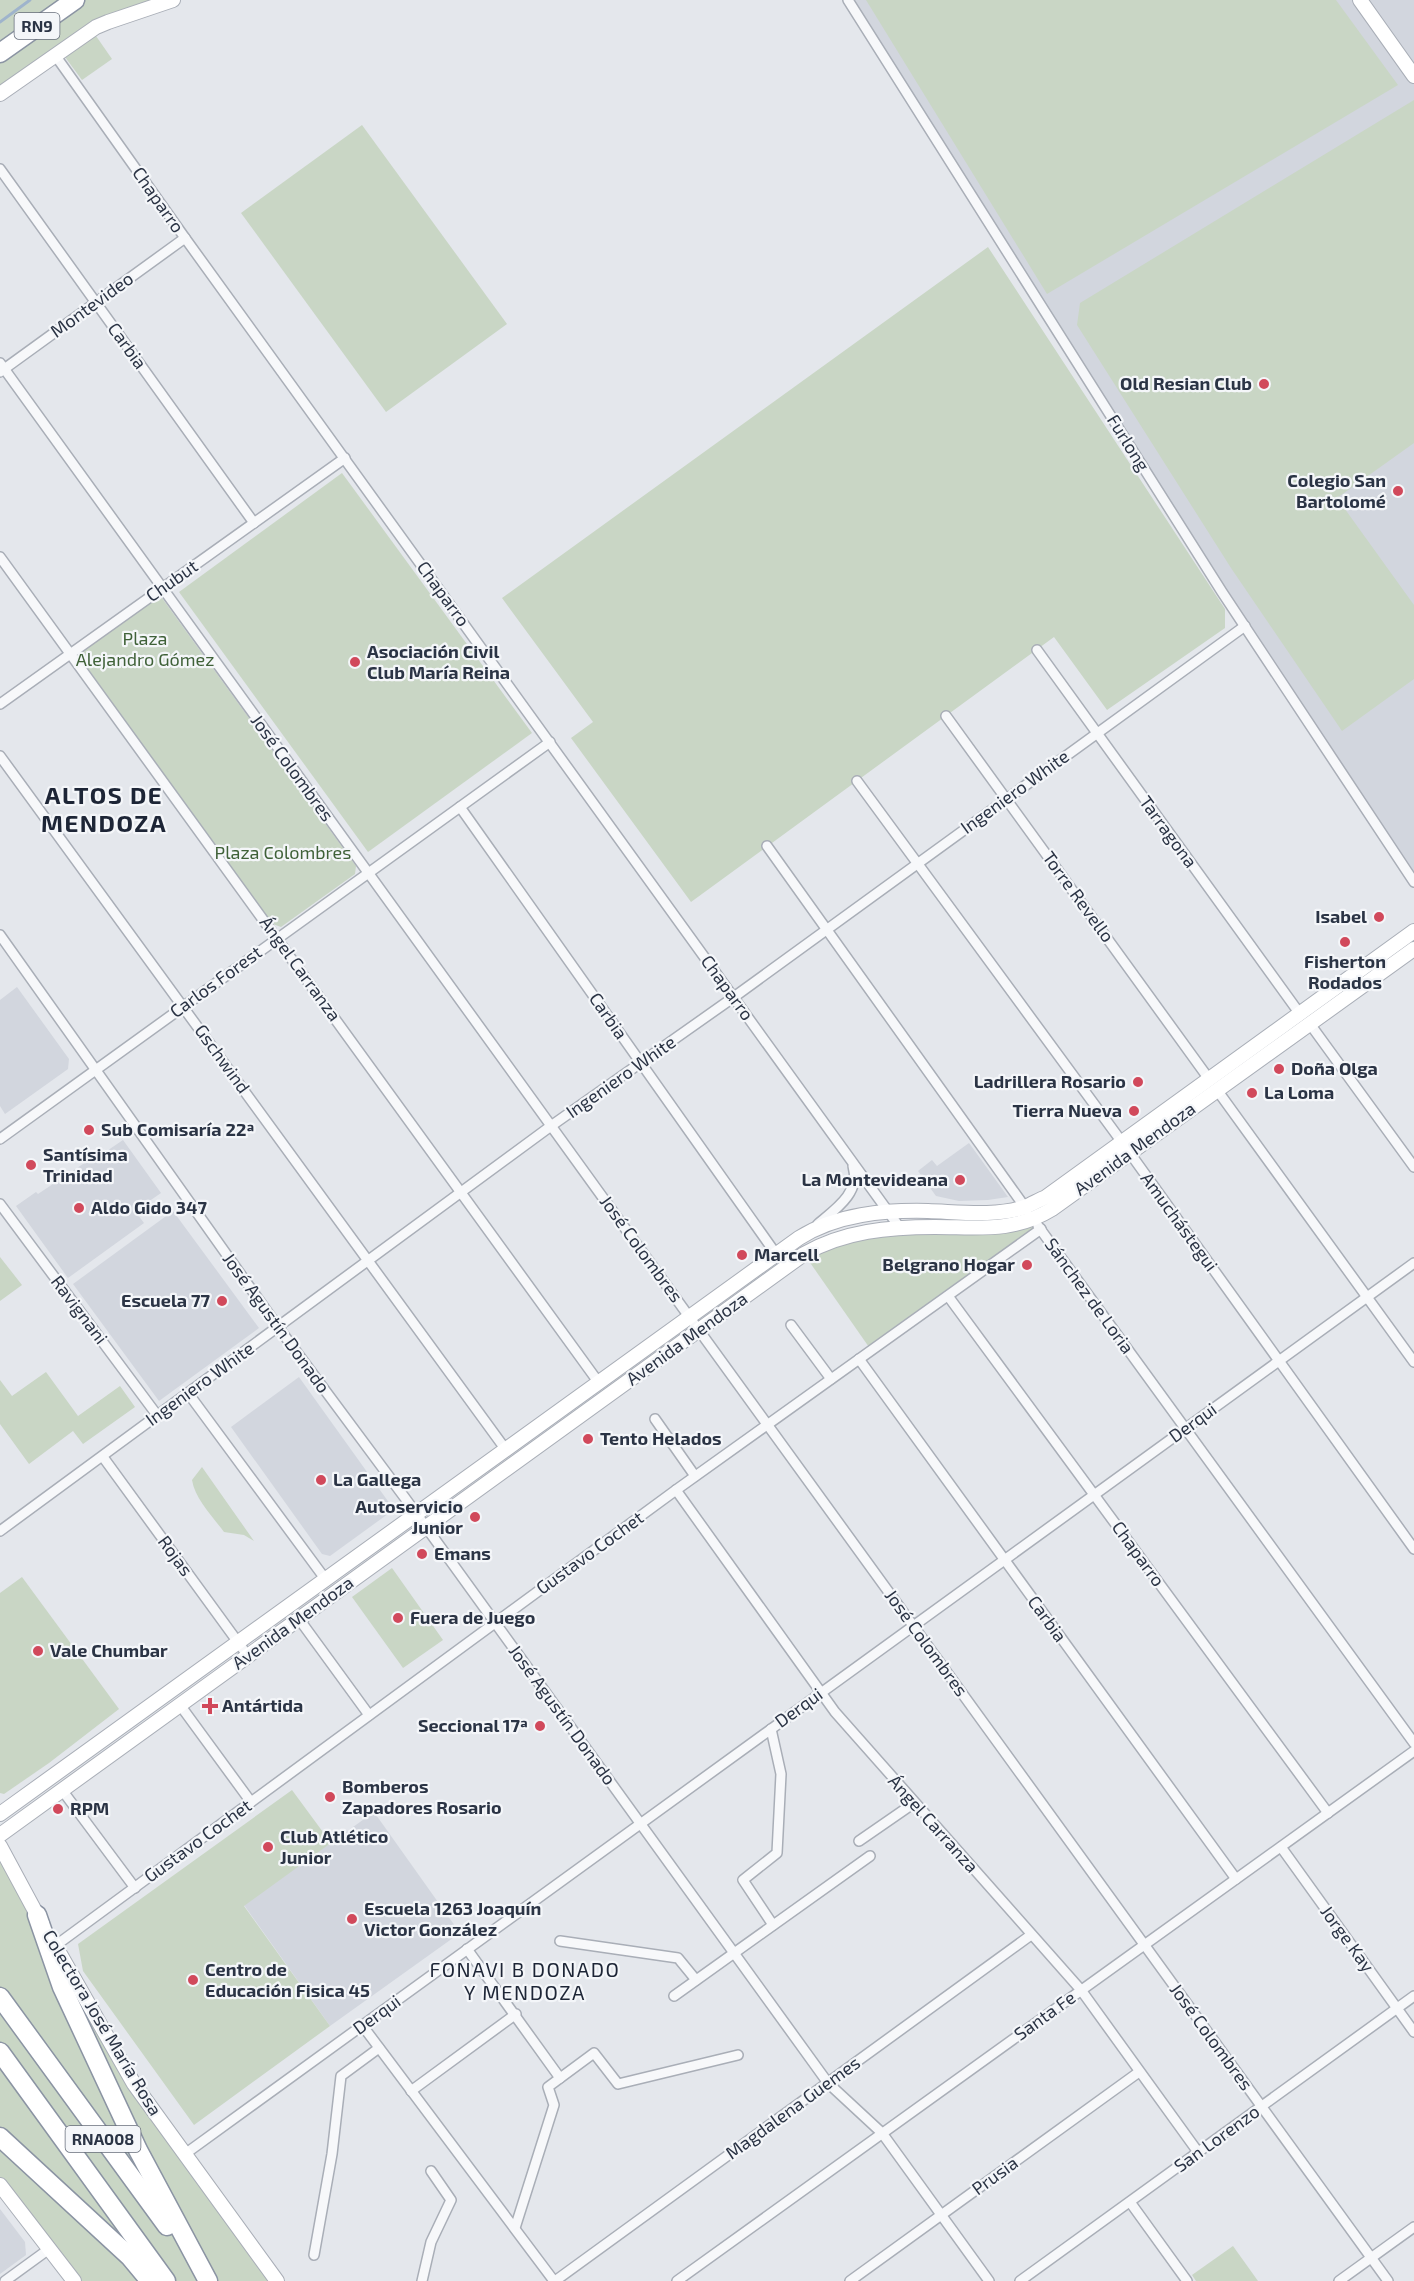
<svg xmlns="http://www.w3.org/2000/svg" width="1414" height="2281" viewBox="0 0 1414 2281" font-family="'Exo 2',sans-serif">
<style>
.built{fill:#d2d6de}
.green{fill:#c9d6c5}
.lines{fill:none;stroke-linecap:round;stroke-linejoin:round}
.stream{stroke:#9fb4cc;stroke-width:3}
.street-casing{stroke:#a9aeb7;stroke-width:12}
.secondary-casing{stroke:#a9aeb7;stroke-width:16}
.highway-casing{stroke:#8b94a3;stroke-width:21}
.street{stroke:#f7f8fa;stroke-width:9}
.secondary{stroke:#fff;stroke-width:14}
.highway{stroke:#fff;stroke-width:18}
.poi-dot{fill:#d1495b;stroke:#f4f6f9;stroke-width:2}
.labels{text-anchor:middle;stroke-width:4.5;stroke-linejoin:round;paint-order:stroke}
.shield{fill:#f4f6f9;stroke:#676e7b;stroke-width:1.5}
.shield-label{font-size:16px;font-weight:bold;fill:#2b3445}
.street-label{font-size:18px;fill:#2b3445;stroke:#f4f6f9}
.poi-label{font-size:18px;font-weight:bold;fill:#2b3445;stroke:#f4f6f9;text-anchor:start}
.park-label{font-size:18px;fill:#3f6138;stroke:#f4f6f9}
.neighbourhood-label{font-size:20px;letter-spacing:1.5px;fill:#1d2536;stroke:#f4f6f9}
.district-label{font-size:24px;font-weight:bold;letter-spacing:1.5px;fill:#1d2536;stroke:#f4f6f9}
</style>
<rect width="100%" height="100%" fill="#e4e7ec"/>
<g class="built">
<polygon points="848,0 1414,0 1414,882 1222,592"/>
<polygon points="17,987 69,1059 68,1069 5,1114 0,1106 0,1000"/>
<polygon points="123,1140 161,1193 135,1211 144,1223 68,1278 16,1206 36,1192 38,1194 86,1162 95,1159"/>
<polygon points="969,1143 977,1154 1008,1197 988,1200 959,1201 936,1196 918,1171 932,1160 937,1166"/>
<polygon points="173,1211 259,1328 159,1401 73,1284"/>
<polygon points="299,1377 390,1504 392,1511 330,1556 322,1554 231,1427"/>
<polygon points="374,1812 460,1933 330,2026 244,1905"/>
<polygon points="0,2209 25,2242 26,2255 0,2274"/>
</g>
<g class="green">
<polygon points="0,0 173,0 125,16 0,94"/>
<polygon points="866,0 1336,0 1398,85 1047,294"/>
<polygon points="96,36 112,59 82,80 65,57"/>
<polygon points="1414,100 1414,443 1337,498 1414,605 1414,679 1342,731 1231,568 1077,325 1080,303"/>
<polygon points="362,125 507,324 386,412 241,213"/>
<polygon points="988,247 1225,609 1225,628 1107,710 1054,637 691,902 571,738 593,722 502,598"/>
<polygon points="342,473 532,733 368,852 179,592"/>
<polygon points="156,598 162,598 356,866 355,874 281,927 270,923 81,659 81,652"/>
<polygon points="1034,1220 1041,1229 871,1350 804,1254 844,1236"/>
<polygon points="0,1257 22,1285 0,1301"/>
<polygon points="46,1372 78,1416 120,1386 135,1407 83,1444 73,1431 29,1464 0,1424 0,1380 12,1396"/>
<path d="M 202,1467 L 254,1541 L 244,1535 L 224,1532 C 213,1517 195,1499 192,1480 Z"/>
<polygon points="392,1568 443,1640 403,1668 352,1597"/>
<polygon points="22,1577 119,1709 49,1763 4,1794 0,1793 0,1593"/>
<polygon points="292,1790 331,1843 244,1906 330,2026 194,2125 83,1971 78,1944"/>
<polygon points="0,1846 134,2084 277,2281 74,2281 0,2185"/>
<polygon points="1233,2246 1258,2281 1196,2281 1192,2275"/>
</g>
<g class="lines">
<polyline class="stream" points="0,22 30,0"/>
<defs>
<g id="street">
<polyline points="848,0 1222,592 1414,882"/>
<polyline points="55,55 185,238 900,1228"/>
<polyline points="0,169 254,523"/>
<path d="M 0,363 C 461,1004 925,1641 1388,2281"/>
<polyline points="0,372 185,238"/>
<polyline points="0,557 599,1383"/>
<polyline points="1037,650 1300,1014"/>
<polyline points="0,704 345,458"/>
<polyline points="946,716 1209,1079"/>
<polyline points="0,756 506,1450"/>
<polyline points="857,781 1127,1149 1414,1549"/>
<polyline points="460,807 776,1254"/>
<polyline points="767,846 1027,1210"/>
<polyline points="0,935 278,1327 405,1498 828,2083 882,2133 989,2281"/>
<polyline points="1310,1024 1414,1167"/>
<polyline points="1217,1090 1414,1362"/>
<polyline points="0,1139 550,742"/>
<polyline points="0,1204 157,1415"/>
<path d="M 818,1224 C 836,1209 861,1192 853,1166"/>
<polyline points="1038,1226 1414,1743"/>
<polyline points="948,1296 1328,1813"/>
<polyline points="791,1325 831,1379"/>
<polyline points="859,1359 1236,1879"/>
<polyline points="188,1393 326,1580"/>
<polyline points="655,1419 695,1476"/>
<polyline points="103,1457 248,1656"/>
<polyline points="676,1490 835,1712 1081,1990 1198,2152"/>
<polyline points="0,1531 551,1126 734,997 1245,626"/>
<polyline points="299,1619 369,1715"/>
<polyline points="180,1705 251,1802"/>
<polyline points="771,1729 781,1774 777,1853 743,1880 773,1925"/>
<polyline points="62,1790 135,1888"/>
<polyline points="859,1841 914,1803"/>
<polyline points="1281,1847 1414,2032"/>
<polyline points="560,1941 678,1958 696,1980"/>
<polyline points="55,1946 676,1490 1041,1229"/>
<polyline points="467,1949 560,2078"/>
<polyline points="674,1996 870,1856"/>
<polyline points="362,2025 554,2281"/>
<polyline points="411,2091 516,2014"/>
<polyline points="185,2154 1414,1263"/>
<polyline points="1130,2202 1187,2281"/>
<polyline points="515,2228 554,2105 548,2087 594,2053 618,2084 738,2055"/>
<polyline points="314,2255 332,2154 341,2076 379,2048"/>
<polyline points="5,2281 49,2249"/>
<polyline points="422,2281 431,2242 451,2200 431,2171"/>
<polyline points="555,2281 1031,1935"/>
<polyline points="677,2281 1414,1751"/>
<polyline points="850,2281 1139,2072"/>
<polyline points="1020,2281 1414,1996"/>
<polyline points="1339,2281 1414,2227"/>
</g>
<g id="secondary">
<polyline points="1360,0 1414,76"/>
<polyline points="0,94 96,27 108,22 173,0"/>
<path d="M 0,1814 L 799,1238 C 837,1214 884,1210 928,1211 C 959,1212 995,1217 1025,1207 C 1032,1204 1039,1200 1046,1197 L 1414,931"/>
<path d="M 0,1835 L 804,1254 C 844,1231 889,1227 935,1227 C 978,1227 1013,1233 1052,1209 L 1414,949"/>
<polyline points="0,1846 42,1924"/>
<polyline points="52,1940 134,2084 277,2281"/>
<polyline points="0,2185 74,2281"/>
</g>
<g id="highway">
<polyline points="0,53 75,0"/>
<polyline points="37,1915 62,1987 138,2150 208,2281"/>
<polyline points="0,1997 167,2226"/>
<polyline points="0,2052 166,2281"/>
<polyline points="0,2137 130,2257 150,2281"/>
</g>
</defs>
<use href="#street" class="street-casing"/>
<use href="#secondary" class="secondary-casing"/>
<use href="#highway" class="highway-casing"/>
<use href="#street" class="street"/>
<use href="#secondary" class="secondary"/>
<use href="#highway" class="highway"/>
</g>
<g class="poi-dot">
<circle cx="1264" cy="384" r="6"/>
<circle cx="1398" cy="491" r="6"/>
<circle cx="355" cy="662" r="6"/>
<circle cx="1379" cy="917" r="6"/>
<circle cx="1345" cy="942" r="6"/>
<circle cx="1279" cy="1069" r="6"/>
<circle cx="1138" cy="1082" r="6"/>
<circle cx="1252" cy="1093" r="6"/>
<circle cx="1134" cy="1111" r="6"/>
<circle cx="89" cy="1130" r="6"/>
<circle cx="31" cy="1165" r="6"/>
<circle cx="960" cy="1180" r="6"/>
<circle cx="79" cy="1208" r="6"/>
<circle cx="742" cy="1255" r="6"/>
<circle cx="1027" cy="1265" r="6"/>
<circle cx="222" cy="1301" r="6"/>
<circle cx="588" cy="1439" r="6"/>
<circle cx="321" cy="1480" r="6"/>
<circle cx="475" cy="1517" r="6"/>
<circle cx="422" cy="1554" r="6"/>
<circle cx="398" cy="1618" r="6"/>
<circle cx="38" cy="1651" r="6"/>
<path d="M207 1697h6v6h6v6h-6v6h-6v-6h-6v-6h6z"/>
<circle cx="540" cy="1726" r="6"/>
<circle cx="330" cy="1797" r="6"/>
<circle cx="58" cy="1809" r="6"/>
<circle cx="268" cy="1847" r="6"/>
<circle cx="352" cy="1919" r="6"/>
<circle cx="193" cy="1980" r="6"/>
</g>
<g class="labels">
<g class="shield">
<rect x="14.5" y="13" width="45" height="26" rx="4.5"/>
<rect x="65.5" y="2126" width="75" height="26" rx="4.5"/>
</g>
<g class="shield-label">
<text x="37" y="32">RN9</text>
<text x="103" y="2145">RNA008</text>
</g>
<g class="street-label">
<text transform="translate(158 200) rotate(55)" y="6">Chaparro</text>
<text transform="translate(92 305) rotate(-36)" y="6">Montevideo</text>
<text transform="translate(127 346) rotate(54)" y="6">Carbia</text>
<text transform="translate(1128 443) rotate(58)" y="6">Furlong</text>
<text transform="translate(172 581) rotate(-35)" y="6">Chubut</text>
<text transform="translate(443 594) rotate(54)" y="6">Chaparro</text>
<text transform="translate(292 768) rotate(54)" y="6">José Colombres</text>
<text transform="translate(1015 792) rotate(-36)" y="6">Ingeniero White</text>
<text transform="translate(1168 832) rotate(54)" y="6">Tarragona</text>
<text transform="translate(1078 897) rotate(54)" y="6">Torre Revello</text>
<text transform="translate(300 969) rotate(54)" y="6">Ángel Carranza</text>
<text transform="translate(216 982) rotate(-36)" y="6">Carlos Forest</text>
<text transform="translate(727 988) rotate(54)" y="6">Chaparro</text>
<text transform="translate(608 1016) rotate(55)" y="6">Carbia</text>
<text transform="translate(222 1059) rotate(54)" y="6">Gschwind</text>
<text transform="translate(621 1077) rotate(-35)" y="6">Ingeniero White</text>
<text transform="translate(1135 1149) rotate(-36)" y="6">Avenida Mendoza</text>
<text transform="translate(1179 1222) rotate(54)" y="6">Amuchástegui</text>
<text transform="translate(641 1249) rotate(54)" y="6">José Colombres</text>
<text transform="translate(1089 1296) rotate(54)" y="6">Sánchez de Loria</text>
<text transform="translate(79 1310) rotate(53)" y="6">Ravignani</text>
<text transform="translate(276 1323) rotate(54)" y="6">José Agustín Donado</text>
<text transform="translate(687 1339) rotate(-36)" y="6">Avenida Mendoza</text>
<text transform="translate(200 1384) rotate(-36)" y="6">Ingeniero White</text>
<text transform="translate(1193 1423) rotate(-36)" y="6">Derqui</text>
<text transform="translate(590 1553) rotate(-36)" y="6">Gustavo Cochet</text>
<text transform="translate(1138 1554) rotate(54)" y="6">Chaparro</text>
<text transform="translate(175 1556) rotate(54)" y="6">Rojas</text>
<text transform="translate(1047 1619) rotate(54)" y="6">Carbia</text>
<text transform="translate(293 1623) rotate(-36)" y="6">Avenida Mendoza</text>
<text transform="translate(926 1643) rotate(54)" y="6">José Colombres</text>
<text transform="translate(799 1708) rotate(-36)" y="6">Derqui</text>
<text transform="translate(562 1715) rotate(54)" y="6">José Agustín Donado</text>
<text transform="translate(933 1824) rotate(48)" y="6">Ángel Carranza</text>
<text transform="translate(198 1841) rotate(-36)" y="6">Gustavo Cochet</text>
<text transform="translate(1347 1939) rotate(54)" y="6">Jorge Kay</text>
<text transform="translate(377 2015) rotate(-36)" y="6">Derqui</text>
<text transform="translate(1045 2016) rotate(-36)" y="6">Santa Fe</text>
<text transform="translate(102 2023) rotate(59)" y="6">Colectora José María Rosa</text>
<text transform="translate(1211 2037) rotate(54)" y="6">José Colombres</text>
<text transform="translate(793 2108) rotate(-36)" y="6">Magdalena Guemes</text>
<text transform="translate(1217 2139) rotate(-36)" y="6">San Lorenzo</text>
<text transform="translate(995 2176) rotate(-36)" y="6">Prusia</text>
</g>
<g class="poi-label">
<text x="1252" y="390" text-anchor="end">Old Resian Club</text>
<text x="1386" y="487" text-anchor="end">Colegio San<tspan x="1386" dy="21">Bartolomé</tspan></text>
<text x="367" y="658">Asociación Civil<tspan x="367" dy="21">Club María Reina</tspan></text>
<text x="1367" y="923" text-anchor="end">Isabel</text>
<text x="1345" y="968" text-anchor="middle">Fisherton<tspan x="1345" dy="21">Rodados</tspan></text>
<text x="1291" y="1075">Doña Olga</text>
<text x="1126" y="1088" text-anchor="end">Ladrillera Rosario</text>
<text x="1264" y="1099">La Loma</text>
<text x="1122" y="1117" text-anchor="end">Tierra Nueva</text>
<text x="101" y="1136">Sub Comisaría 22ª</text>
<text x="43" y="1161">Santísima<tspan x="43" dy="21">Trinidad</tspan></text>
<text x="948" y="1186" text-anchor="end">La Montevideana</text>
<text x="91" y="1214">Aldo Gido 347</text>
<text x="754" y="1261">Marcell</text>
<text x="1015" y="1271" text-anchor="end">Belgrano Hogar</text>
<text x="210" y="1307" text-anchor="end">Escuela 77</text>
<text x="600" y="1445">Tento Helados</text>
<text x="333" y="1486">La Gallega</text>
<text x="463" y="1513" text-anchor="end">Autoservicio<tspan x="463" dy="21">Junior</tspan></text>
<text x="434" y="1560">Emans</text>
<text x="410" y="1624">Fuera de Juego</text>
<text x="50" y="1657">Vale Chumbar</text>
<text x="222" y="1712">Antártida</text>
<text x="528" y="1732" text-anchor="end">Seccional 17ª</text>
<text x="342" y="1793">Bomberos<tspan x="342" dy="21">Zapadores Rosario</tspan></text>
<text x="70" y="1815">RPM</text>
<text x="280" y="1843">Club Atlético<tspan x="280" dy="21">Junior</tspan></text>
<text x="364" y="1915">Escuela 1263 Joaquín<tspan x="364" dy="21">Victor González</tspan></text>
<text x="205" y="1976">Centro de<tspan x="205" dy="21">Educación Fisica 45</tspan></text>
</g>
<g class="park-label">
<text x="145" y="645">Plaza<tspan x="145" dy="21">Alejandro Gómez</tspan></text>
<text x="283" y="859">Plaza Colombres</text>
</g>
<g class="neighbourhood-label">
<text x="525" y="1977">FONAVI B DONADO<tspan x="525" dy="23">Y MENDOZA</tspan></text>
</g>
<g class="district-label">
<text x="104" y="804">ALTOS DE<tspan x="104" dy="28">MENDOZA</tspan></text>
</g>
</g>
</svg>
